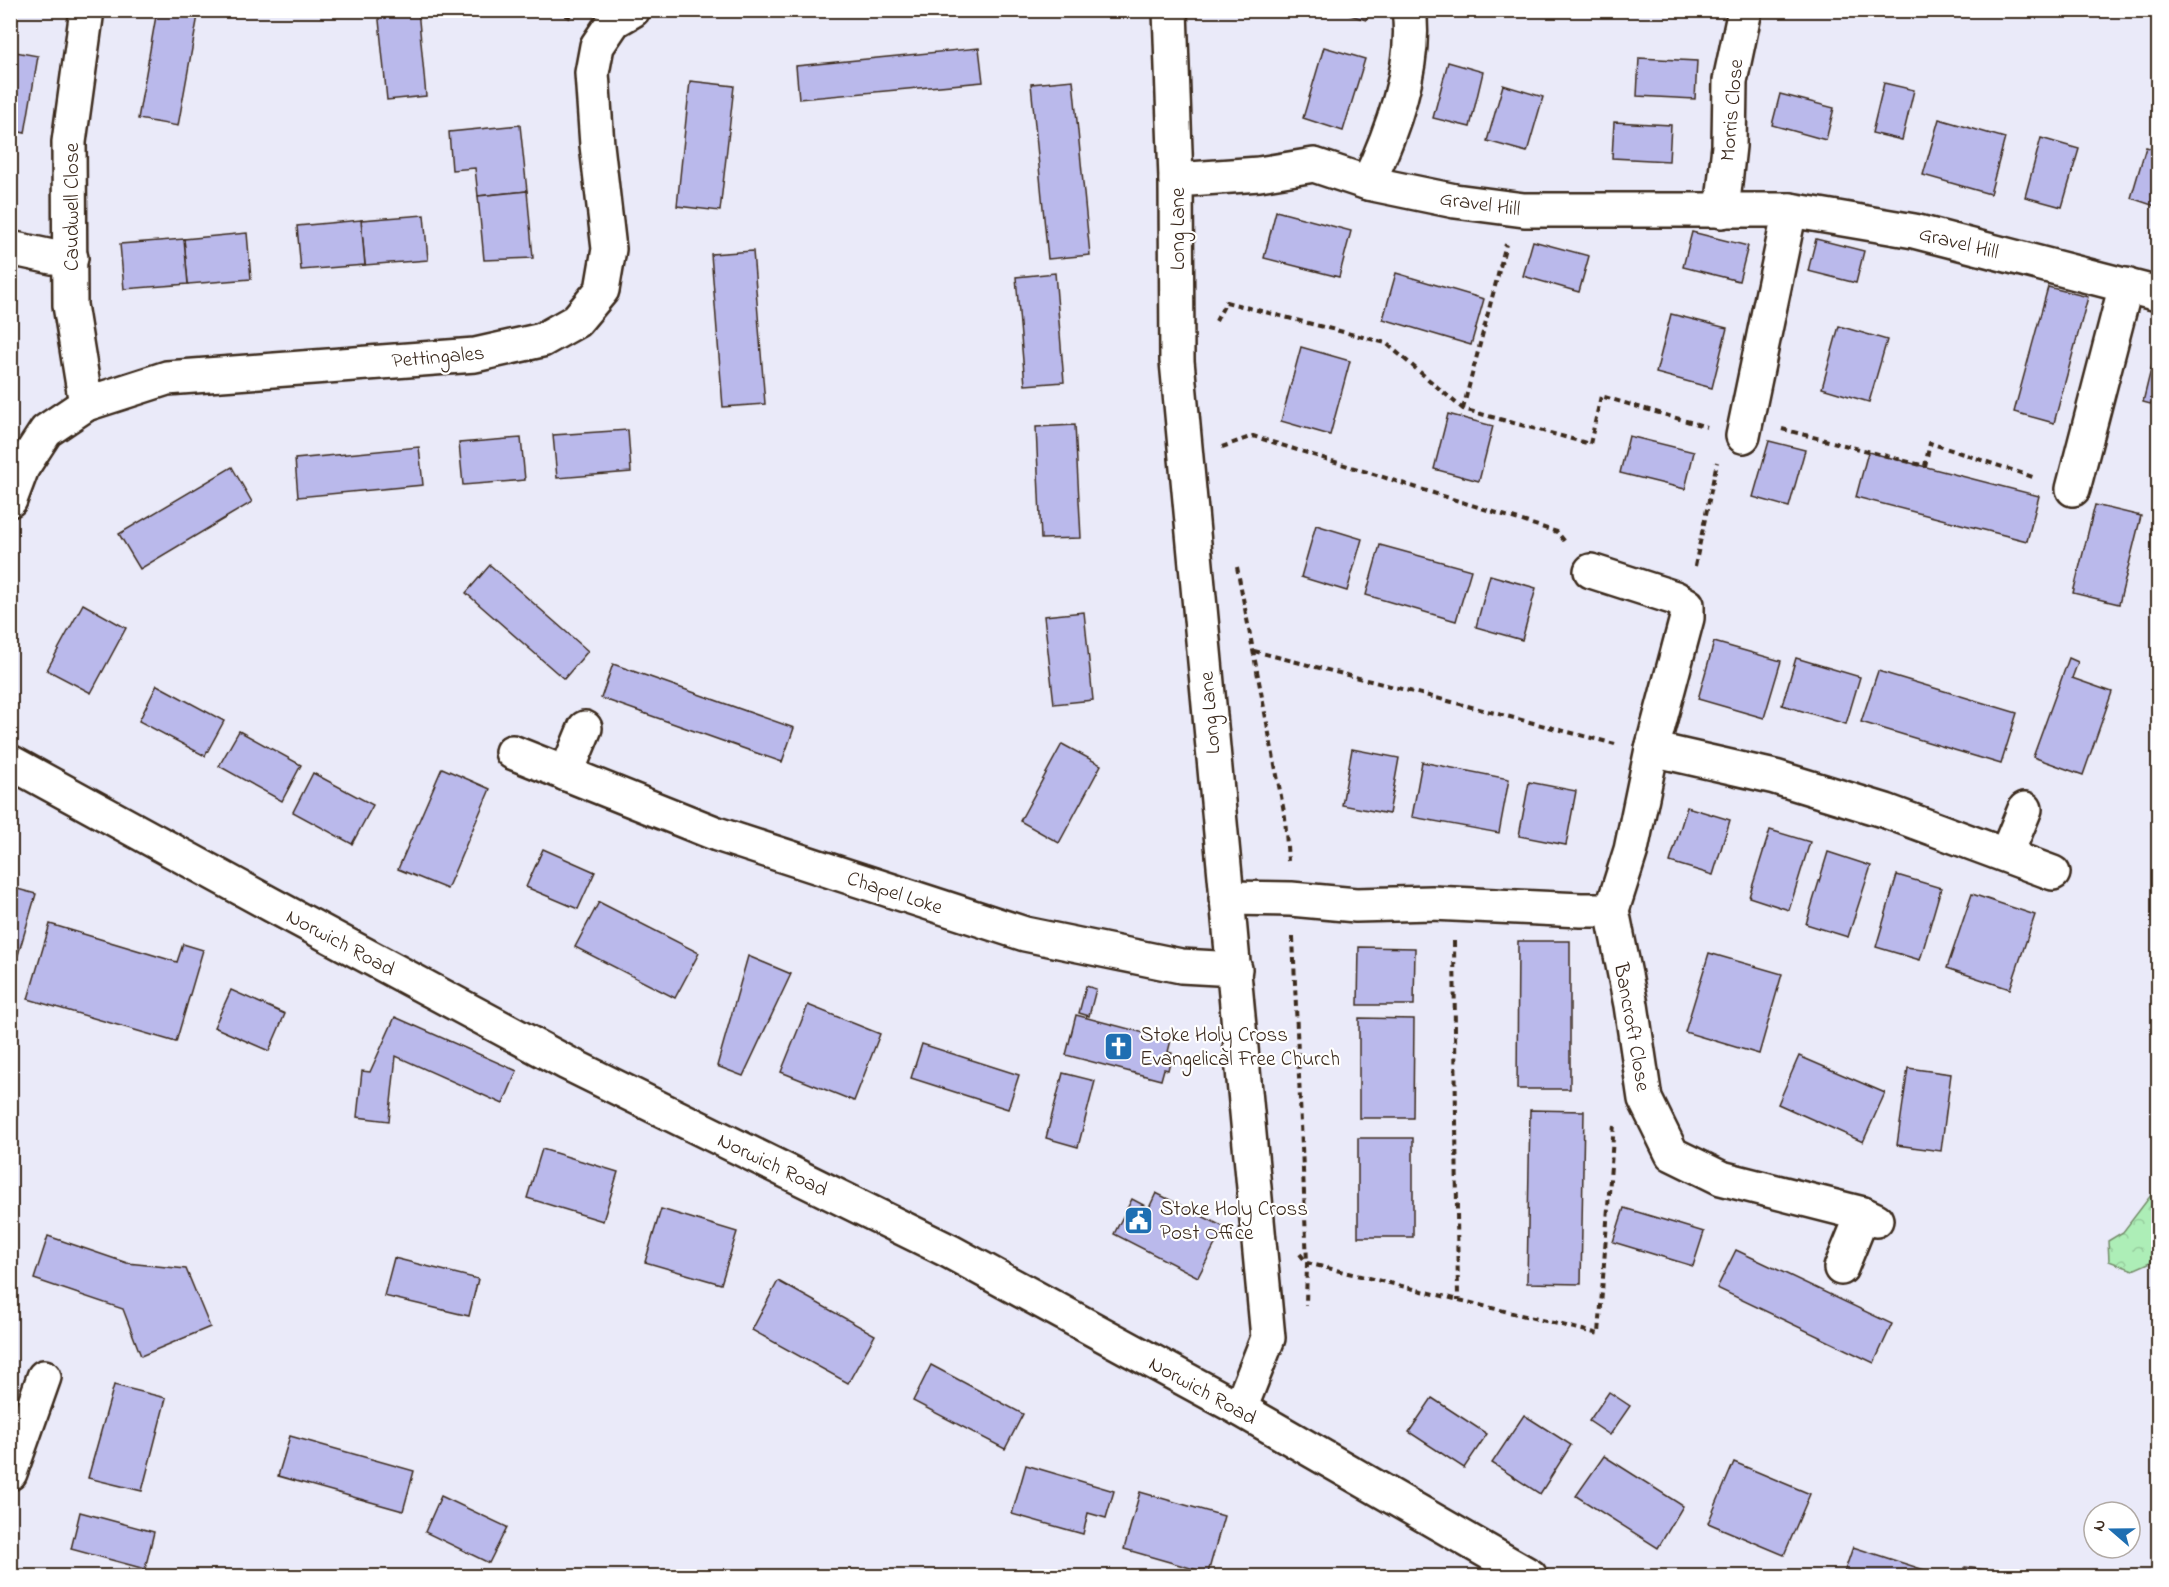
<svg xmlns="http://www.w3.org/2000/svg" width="2169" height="1587" viewBox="0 0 2169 1587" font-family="'Indie Flower',sans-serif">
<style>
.forest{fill:url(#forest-crowns);stroke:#748c6a;stroke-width:1.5}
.building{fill:#bab9eb;stroke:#3b2a1e;stroke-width:1.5}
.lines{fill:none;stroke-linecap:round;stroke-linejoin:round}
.street-casing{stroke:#3b2a1e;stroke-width:38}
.secondary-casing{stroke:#3b2a1e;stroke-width:38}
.path{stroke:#3b2a1e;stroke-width:4;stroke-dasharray:6 4.5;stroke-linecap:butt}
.street{stroke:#fff;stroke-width:33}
.secondary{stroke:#fff;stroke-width:33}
.labels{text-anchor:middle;stroke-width:4.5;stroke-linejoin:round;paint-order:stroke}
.street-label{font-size:21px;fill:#3b2a1e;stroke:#fff}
.poi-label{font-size:21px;fill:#3b2a1e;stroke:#fff;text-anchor:start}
</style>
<defs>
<pattern id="forest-crowns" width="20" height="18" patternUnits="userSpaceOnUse" patternTransform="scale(1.5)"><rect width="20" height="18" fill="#adeeb7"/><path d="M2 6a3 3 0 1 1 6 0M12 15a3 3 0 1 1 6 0" fill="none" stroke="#96cc9d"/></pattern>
</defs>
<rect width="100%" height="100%" fill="#eaeaf9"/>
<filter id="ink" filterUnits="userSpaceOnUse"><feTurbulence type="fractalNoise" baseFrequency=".0167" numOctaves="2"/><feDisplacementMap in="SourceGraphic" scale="12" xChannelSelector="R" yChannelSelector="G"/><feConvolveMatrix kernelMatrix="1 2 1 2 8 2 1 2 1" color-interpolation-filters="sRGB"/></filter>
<g filter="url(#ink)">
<polygon class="forest" points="2158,1186 2158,1259 2133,1270 2109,1261 2108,1241 2123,1232"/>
<g class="building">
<polygon points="157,10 199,10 178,126 138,119"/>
<polygon points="378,10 418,10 426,96 387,100"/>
<polygon points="1335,10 1369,10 1366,20"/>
<polygon points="1324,47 1365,59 1343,131 1303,118"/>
<polygon points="979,48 983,82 799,99 796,66"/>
<polygon points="10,51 38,56 25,133 10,130"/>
<polygon points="1639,58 1697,61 1695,99 1637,96"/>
<polygon points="1448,62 1483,72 1470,127 1433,118"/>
<polygon points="1073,80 1090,255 1048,259 1031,84"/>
<polygon points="690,81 734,86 720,211 677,206"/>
<polygon points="1884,83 1914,90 1902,140 1872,133"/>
<polygon points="1503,85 1543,97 1527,152 1487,141"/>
<polygon points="1780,94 1834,108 1826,140 1772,125"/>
<polygon points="1939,119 2005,138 1990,194 1923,175"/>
<polygon points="1614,122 1671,125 1669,161 1612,158"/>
<polygon points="520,125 527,191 478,196 475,168 452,170 449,132"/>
<polygon points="2041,138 2079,149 2062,207 2025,197"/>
<polygon points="2146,147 2158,150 2158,207 2131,198"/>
<polygon points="527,191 533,258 484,260 478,196"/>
<polygon points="1276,211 1351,231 1339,277 1264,258"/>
<polygon points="424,215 428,260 365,265 361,220"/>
<polygon points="361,220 365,265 301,270 297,226"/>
<polygon points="1692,232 1748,246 1739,281 1683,267"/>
<polygon points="247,233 251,279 188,284 184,239"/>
<polygon points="184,239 188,284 124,289 120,244"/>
<polygon points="1816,239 1864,251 1856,283 1808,271"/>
<polygon points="1533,241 1589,256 1579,292 1523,276"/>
<polygon points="753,251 765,404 723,407 711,254"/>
<polygon points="1055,273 1064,382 1025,385 1016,277"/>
<polygon points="1396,273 1484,299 1471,345 1383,319"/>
<polygon points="2048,287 2088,297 2054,423 2014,412"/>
<polygon points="1671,314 1727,328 1712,388 1656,373"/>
<polygon points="1839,326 1887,340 1869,402 1822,388"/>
<polygon points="2158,341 2158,406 2143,402"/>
<polygon points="1301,347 1350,361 1330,435 1281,421"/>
<polygon points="1448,414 1493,426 1479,481 1434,469"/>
<polygon points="1075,425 1081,538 1041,539 1036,427"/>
<polygon points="628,430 631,472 557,478 553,435"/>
<polygon points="1629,436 1694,452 1685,489 1620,473"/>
<polygon points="521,438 525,480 463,485 459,443"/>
<polygon points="1769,441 1805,450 1789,507 1753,497"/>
<polygon points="419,447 423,485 298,497 295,459"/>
<polygon points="1868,452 2039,496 2027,541 1856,497"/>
<polygon points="232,467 252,502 140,569 119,534"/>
<polygon points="2095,505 2141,516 2119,604 2073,593"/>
<polygon points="1316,525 1362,539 1347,591 1301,577"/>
<polygon points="1380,545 1471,570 1456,621 1366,595"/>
<polygon points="490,565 588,651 564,679 466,593"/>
<polygon points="1490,575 1536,588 1522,640 1476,627"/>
<polygon points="83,604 126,628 91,693 47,670"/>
<polygon points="1084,612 1093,700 1054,704 1044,616"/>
<polygon points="1714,642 1781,661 1764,718 1698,699"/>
<polygon points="1796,658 1860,677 1846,724 1782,705"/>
<polygon points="2069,658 2078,662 2072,678 2112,692 2083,775 2033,757"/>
<polygon points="613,664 794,728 782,762 601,698"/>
<polygon points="1878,671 2017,713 2001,764 1861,722"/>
<polygon points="157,685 224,721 205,756 139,721"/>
<polygon points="239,731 301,765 282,801 219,766"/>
<polygon points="1062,744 1101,765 1059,843 1020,821"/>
<polygon points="1352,749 1399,758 1389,814 1342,805"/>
<polygon points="1422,762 1509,779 1499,833 1412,817"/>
<polygon points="442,768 490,789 447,889 398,869"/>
<polygon points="313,773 373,805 352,844 293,812"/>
<polygon points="1529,782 1576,791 1566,845 1519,836"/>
<polygon points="1687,807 1730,820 1713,875 1670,862"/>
<polygon points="1770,830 1810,842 1789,910 1749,897"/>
<polygon points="543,849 595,872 578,909 526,887"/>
<polygon points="1828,852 1871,866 1848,937 1806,924"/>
<polygon points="1897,875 1941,888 1920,960 1876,947"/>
<polygon points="10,887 36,894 18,955 10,953"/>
<polygon points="1972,894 2035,915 2010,989 1947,968"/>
<polygon points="599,902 699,953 675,998 575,947"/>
<polygon points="50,924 177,962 183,944 203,950 176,1042 28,999"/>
<polygon points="1518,941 1570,941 1570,1089 1517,1089"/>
<polygon points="1359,947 1415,948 1414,1005 1358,1005"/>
<polygon points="1709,953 1782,974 1759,1054 1685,1032"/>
<polygon points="748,956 791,974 743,1076 717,1066"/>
<polygon points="1086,986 1096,989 1089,1016 1079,1013"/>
<polygon points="231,990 285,1014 269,1051 214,1027"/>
<polygon points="808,1005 880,1034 854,1101 781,1072"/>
<polygon points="1076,1015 1171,1040 1168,1052 1172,1053 1168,1070 1164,1069 1161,1080 1066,1055"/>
<polygon points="395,1017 517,1071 503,1104 396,1056 389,1121 357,1117 362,1071 370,1072"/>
<polygon points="1359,1018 1414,1019 1413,1118 1359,1118"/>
<polygon points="922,1044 1019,1075 1008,1109 911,1078"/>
<polygon points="1799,1056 1885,1093 1863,1142 1778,1104"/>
<polygon points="1908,1068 1951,1074 1941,1151 1897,1145"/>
<polygon points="1063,1073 1095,1081 1078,1147 1046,1138"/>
<polygon points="1530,1110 1584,1111 1581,1284 1527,1283"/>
<rect x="1358" y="1138" width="55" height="99"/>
<polygon points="542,1149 618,1172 603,1221 527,1198"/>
<polygon points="1156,1193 1224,1227 1198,1277 1114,1234 1132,1199 1149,1208"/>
<polygon points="1624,1208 1704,1232 1693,1266 1613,1242"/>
<polygon points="661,1209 737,1232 721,1284 645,1262"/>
<polygon points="48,1236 127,1263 186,1269 210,1327 141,1356 123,1309 34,1279"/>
<polygon points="1736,1250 1892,1324 1874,1363 1717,1288"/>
<polygon points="394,1258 478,1279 469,1316 384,1296"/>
<polygon points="778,1281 875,1335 848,1383 752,1330"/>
<polygon points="931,1365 1023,1414 1005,1449 913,1401"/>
<polygon points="114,1385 166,1398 142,1491 88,1478"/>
<polygon points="1609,1392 1630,1406 1610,1435 1589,1421"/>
<polygon points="1432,1398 1487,1434 1464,1468 1409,1432"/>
<polygon points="1524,1415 1571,1445 1540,1494 1492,1463"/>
<polygon points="290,1436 414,1471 403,1511 278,1476"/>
<polygon points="1604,1456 1683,1506 1658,1548 1576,1496"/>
<polygon points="1734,1462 1810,1494 1784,1555 1708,1523"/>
<polygon points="1026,1465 1114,1491 1106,1518 1088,1513 1083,1534 1012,1514"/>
<polygon points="1140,1492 1224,1516 1208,1573 1124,1549"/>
<polygon points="441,1496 507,1527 489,1563 425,1532"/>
<polygon points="80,1512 154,1532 145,1569 71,1549"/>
<polygon points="1853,1547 1943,1576 1843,1576"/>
<polygon points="1965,1567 2029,1576 1964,1576"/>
</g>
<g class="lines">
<defs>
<g id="street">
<polyline points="1176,180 1259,174 1314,165 1368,183 1455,201 1524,210 1790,210 1914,231 2158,294"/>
<path d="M 1368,183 C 1391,134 1417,65 1409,10"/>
<polyline points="1722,211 1729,146 1730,81 1745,10"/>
<polyline points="10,248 52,257 71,258"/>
<polyline points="86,404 70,305 69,142 87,10"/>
<polyline points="1743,436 1790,210"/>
<polyline points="2073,489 2126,285"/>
<polyline points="10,500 22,468 46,431 86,404 167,378 475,355 542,340 576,321 602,290 609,249 597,145 592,73 597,46 614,21 633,10"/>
<polyline points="1591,571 1675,598 1687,605 1687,618 1652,749 1631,850 1612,910 1631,1005 1645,1099 1672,1154 1721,1178 1863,1214 1876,1220"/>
<polyline points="1652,749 1775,777 1886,811 2053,873"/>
<polyline points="512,752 717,834 1025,934 1181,966 1235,969"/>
<polyline points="566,774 585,728"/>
<polyline points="2006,855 2025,809"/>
<polyline points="1226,898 1291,899 1356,905 1432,903 1581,910 1612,910"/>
<polyline points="1841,1268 1863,1214"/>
<polyline points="10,1473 44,1377"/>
</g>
<g id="secondary">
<polyline points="1170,10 1176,180 1177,361 1268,1338 1240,1409"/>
<polyline points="10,762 272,905 567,1063 949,1251 1240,1409 1530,1576"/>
</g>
</defs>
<use href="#street" class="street-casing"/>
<use href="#secondary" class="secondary-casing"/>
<g class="path">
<polyline points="556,10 572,18"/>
<polyline points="1216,321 1226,302 1386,343 1463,409 1590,444 1601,396 1707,427"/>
<polyline points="1463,409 1506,244"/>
<polyline points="1782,429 1925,466 1930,443 2036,478"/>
<polyline points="1222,447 1253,436 1557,532 1567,544"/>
<polyline points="1695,566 1717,462"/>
<polyline points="1237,567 1285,817 1288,861"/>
<polyline points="1254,651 1615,744"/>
<polyline points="1293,937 1307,1263 1306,1305"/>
<polyline points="1454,941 1458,1300"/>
<polyline points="1300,1254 1307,1263 1599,1334 1614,1123"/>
</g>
<use href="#street" class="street"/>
<use href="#secondary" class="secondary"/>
</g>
</g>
<defs>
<symbol id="church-square" viewBox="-11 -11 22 22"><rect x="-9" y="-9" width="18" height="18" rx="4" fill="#1f6fb2" stroke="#fff"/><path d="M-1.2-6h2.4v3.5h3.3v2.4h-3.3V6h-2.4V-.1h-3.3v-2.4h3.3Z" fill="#fff"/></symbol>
<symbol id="civic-square" viewBox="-11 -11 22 22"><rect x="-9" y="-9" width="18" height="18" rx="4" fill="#1f6fb2" stroke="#fff"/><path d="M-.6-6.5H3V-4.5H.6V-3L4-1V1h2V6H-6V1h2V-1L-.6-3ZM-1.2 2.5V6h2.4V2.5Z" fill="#fff"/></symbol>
</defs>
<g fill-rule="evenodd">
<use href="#church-square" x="1102" y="1030" width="33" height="33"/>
<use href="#civic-square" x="1122" y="1204" width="33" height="33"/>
</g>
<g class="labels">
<g class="street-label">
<text transform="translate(1731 110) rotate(-85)" y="7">Morris Close</text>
<text transform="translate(1480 203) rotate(8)" y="7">Gravel Hill</text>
<text transform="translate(71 207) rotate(-90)" y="7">Caudwell Close</text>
<text transform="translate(1177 229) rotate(-90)" y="7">Long Lane</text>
<text transform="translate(1959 242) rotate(14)" y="7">Gravel Hill</text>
<text transform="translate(438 356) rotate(-5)" y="7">Pettingales</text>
<text transform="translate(1209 713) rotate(-95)" y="7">Long Lane</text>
<text transform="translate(895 892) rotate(18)" y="7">Chapel Loke</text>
<text transform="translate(341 942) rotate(28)" y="7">Norwich Road</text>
<text transform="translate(1633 1027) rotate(80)" y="7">Bancroft Close</text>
<text transform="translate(773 1164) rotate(26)" y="7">Norwich Road</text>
<text transform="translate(1203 1390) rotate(29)" y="7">Norwich Road</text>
</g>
<g class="poi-label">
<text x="1140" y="1041">Stoke Holy Cross<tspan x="1140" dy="24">Evangelical Free Church</tspan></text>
<text x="1160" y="1215">Stoke Holy Cross<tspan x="1160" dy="24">Post Office</tspan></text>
</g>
</g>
<rect width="2169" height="1587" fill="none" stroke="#fff" stroke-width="36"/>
<rect x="18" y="18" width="2133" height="1551" fill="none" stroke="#3b2a1e" stroke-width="2" filter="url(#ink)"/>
<g transform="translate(2112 1530) rotate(290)"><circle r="28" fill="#ffffff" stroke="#b1aaa5" stroke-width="1.5"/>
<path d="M0-4.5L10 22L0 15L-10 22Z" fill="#1f6fb2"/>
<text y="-9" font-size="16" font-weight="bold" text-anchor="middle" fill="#3b2a1e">N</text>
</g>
</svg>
